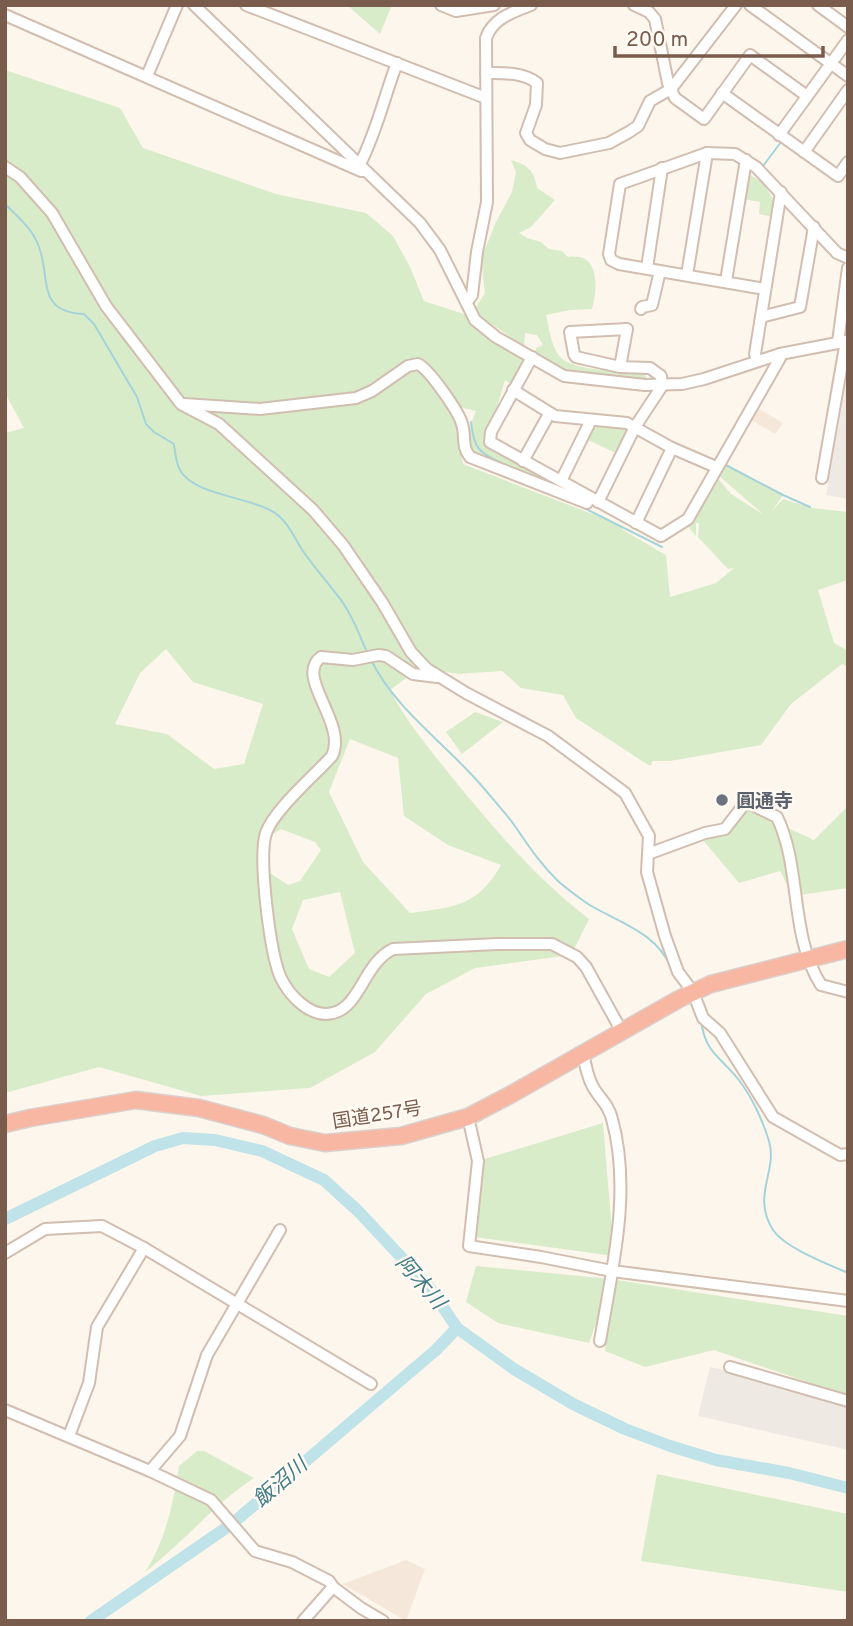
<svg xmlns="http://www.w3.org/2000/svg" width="853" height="1626" viewBox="0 0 853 1626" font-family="Overpass,'Noto Sans JP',sans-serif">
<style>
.residential{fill:#f5e8da}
.industrial{fill:#efe9e4}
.green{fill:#d8ecc9;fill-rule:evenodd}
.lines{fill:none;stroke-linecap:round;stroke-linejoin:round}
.stream{stroke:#a5d3da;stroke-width:2}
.river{stroke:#bfe3e8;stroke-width:12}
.minor-casing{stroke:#d1beb0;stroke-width:14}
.highway-casing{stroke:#dad1cd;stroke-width:19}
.minor{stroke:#fff;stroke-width:10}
.highway{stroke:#f7b7a3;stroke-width:16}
.worship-dot{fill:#6b7280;stroke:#fffaf3;stroke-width:2.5}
.labels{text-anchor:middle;stroke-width:5;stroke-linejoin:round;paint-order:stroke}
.worship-label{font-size:19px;font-weight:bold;fill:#5b616d;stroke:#fffaf3;text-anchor:start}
.street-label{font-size:19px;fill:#7a5c4d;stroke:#fffaf3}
.water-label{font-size:21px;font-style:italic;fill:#437c86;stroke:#fffaf3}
</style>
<rect width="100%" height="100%" fill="#fdf6ec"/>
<g class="residential">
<polygon points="756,407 783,423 775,434 749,419"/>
<polygon points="406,1560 425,1569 406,1621 343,1584"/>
</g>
<g class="industrial">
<polygon points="848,363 848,499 826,495 844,396"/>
<polygon points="710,1367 801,1387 848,1401 848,1450 698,1416"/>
</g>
<g class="green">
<polygon points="347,5 392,5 380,34"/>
<path d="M 5,70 L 120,108 L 143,148 L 276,194 L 366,213 L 393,236 L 410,267 L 424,301 L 470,316 L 485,293 L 481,259 L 496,222 L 512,192 L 516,172 L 511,160 C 528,165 534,170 537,188 L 555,200 L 531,227 L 519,233 L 527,238 L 541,242 L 549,249 L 562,251 L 568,257 C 600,252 598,288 592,309 L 570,310 L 546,315 C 549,327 551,347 560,357 C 573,371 625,372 644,372 L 648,382 L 568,375 L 535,357 L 536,348 L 543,345 L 537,335 L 525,333 L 524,346 L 490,323 L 484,335 L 524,361 L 512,385 L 505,380 L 494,418 L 482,441 L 581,496 L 474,456 C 464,441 470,426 476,411 L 455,406 L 463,464 L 618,524 L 623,530 L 666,555 L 670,597 L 716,583 L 734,568 L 728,569 L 698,537 L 699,523 L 696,523 L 696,536 L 689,528 L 689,522 L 694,522 L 692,518 L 716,476 L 731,494 L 764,515 L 717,474 L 722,464 L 783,495 L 772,511 L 783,499 L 812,508 L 848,512 L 848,580 L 818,590 L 834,643 L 848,651 L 848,667 L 842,664 L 791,704 L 761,745 L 670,761 L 653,761 L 650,766 L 576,718 L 563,695 L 521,688 L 502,671 L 459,674 L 420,668 L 390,690 C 407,723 432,752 455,781 C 496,831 538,880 589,919 L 571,955 L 475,968 L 426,994 L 375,1052 L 310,1088 L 201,1096 L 99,1067 L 5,1093 L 5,433 L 24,428 L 5,393 ZM 166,649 L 193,682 L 263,704 L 244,764 L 214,769 L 167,734 L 115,724 L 140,673 ZM 350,739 L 398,758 L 404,816 L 448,845 L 501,865 C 477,907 454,907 410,913 L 363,862 L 329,792 ZM 281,829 L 315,842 L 321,850 L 300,881 L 288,885 L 266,870 L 263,860 L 273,834 ZM 340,892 L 355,953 L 329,977 L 309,969 L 292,929 L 303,900 Z"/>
<polygon points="749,174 763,183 775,202 773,217 759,214 760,202 744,199"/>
<polygon points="596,423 629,427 620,455 586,439 592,426"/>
<polygon points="475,712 503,722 462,754 446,732"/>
<polygon points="848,806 848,888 793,896 780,871 739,883 703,840 749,810 814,840"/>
<polygon points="603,1123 614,1256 474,1237 478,1161"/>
<polygon points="476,1266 611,1279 848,1316 848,1396 714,1350 645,1367 605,1351 610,1283 589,1343 498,1323 466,1302"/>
<path d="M 197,1451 L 204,1451 L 254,1478 C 214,1504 183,1543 145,1572 C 166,1540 173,1504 179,1466 Z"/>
<polygon points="657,1474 848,1514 848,1592 641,1561"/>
</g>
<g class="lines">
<g class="stream">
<polyline points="838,63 848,49"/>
<polyline points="786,134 832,71"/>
<polyline points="763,166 781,142"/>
<path d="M 5,204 C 18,217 33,229 39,247 C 51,279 36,312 84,314 L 94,324 L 137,397 L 146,424 L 154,432 L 174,444 C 175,452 176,463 180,470 C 194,497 260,497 280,517 C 290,526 294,537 301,548 C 312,565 325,579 337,595 C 350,610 359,634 367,652"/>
<path d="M 471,422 C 474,450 479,452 503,464"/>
<polyline points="724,464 783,495 810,507"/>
<polyline points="576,504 662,547"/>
<path d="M 371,660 C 396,710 445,743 481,785 C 491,797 502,809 512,822 C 527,843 539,863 558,881 C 567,889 578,897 588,904 C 617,922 657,932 671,968"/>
<path d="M 701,1021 C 706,1054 719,1055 738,1079 C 751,1095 763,1121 769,1141 C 778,1172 751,1195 773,1230 C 785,1248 828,1264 848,1273"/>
</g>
<g class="river">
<polyline points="5,1219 155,1146 183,1138 215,1140 262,1151 324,1180 359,1212 430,1288 457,1328 514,1369 573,1404 625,1429 670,1446 716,1460 789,1473 848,1488"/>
<polyline points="91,1621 233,1523 436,1350 457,1328"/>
</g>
<defs>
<g id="minor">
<polyline points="194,5 420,223 440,250 475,320 496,337 564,376 645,385 682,384 704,379 780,354 848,341"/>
<polyline points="246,5 486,98"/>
<polyline points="441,5 456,11 494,5"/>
<polyline points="634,5 649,12 655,19 668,83 675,98 704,119 750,55 807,96"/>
<polyline points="750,5 848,76"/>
<polyline points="818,5 848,27"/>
<polyline points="5,15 361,171 365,171"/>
<path d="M 486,73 C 503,73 523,72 537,83 L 536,105 L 526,133 L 530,140 L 545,149 L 560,153 L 609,143 L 629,132 L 638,126 L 650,101 L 671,89 L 736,5"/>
<polyline points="147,76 177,5"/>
<polyline points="722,93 838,176 848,162"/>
<polyline points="779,135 848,40"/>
<polyline points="804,152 848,90"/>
<path d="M 360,164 C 377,131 384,97 397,63"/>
<polyline points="5,167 20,177 52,213 106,306 181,404 219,424 313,510 343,545 382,602 411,652 427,669 466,693 548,736 625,793 649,836 647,872 665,936 678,972 693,992 703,1018 720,1033 773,1117 840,1155 848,1154"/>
<polyline points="647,268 662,168"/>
<polyline points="687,275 707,153"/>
<polyline points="726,281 746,160"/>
<polyline points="765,289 619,264 611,260 609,254 620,184 707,153 735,154 756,167 837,253 848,258"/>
<path d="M 467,302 L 472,295 L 477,252 L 487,202 L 486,38 C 493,18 513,12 531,5"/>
<polyline points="641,309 642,307 652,305 660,271"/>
<polyline points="761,317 800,307 814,227"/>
<polyline points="838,342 848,268"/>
<polyline points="532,357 491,432 490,442 661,536 688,519 780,358 780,354"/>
<polyline points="757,360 755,354 781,192"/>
<polyline points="513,390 555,416 627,423 672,448 716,467"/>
<path d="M 184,404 L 260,409 L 356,398 L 372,391 L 408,366 L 418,364 C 429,369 459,412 462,424 C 466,436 461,446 470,457 L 587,503"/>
<polyline points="523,461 549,414"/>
<polyline points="822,478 846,341"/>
<polyline points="561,481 591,420"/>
<polyline points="598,502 635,427 662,386 661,376 650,368 620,367 576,357 574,354 570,332 627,329 620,367"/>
<polyline points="636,523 672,448"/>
<path d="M 437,677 L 413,674 L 386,656 L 378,655 L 353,660 L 321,657 C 294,677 348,723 332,756 C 314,776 274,810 266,833 C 258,858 270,951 280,976 C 288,994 310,1019 333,1013 C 360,1007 364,963 393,949 L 497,944 L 552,944 L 577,957 L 586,967 L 621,1030"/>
<path d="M 648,854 L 705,833 L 725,829 L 746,802 L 777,817 C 802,869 789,935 821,985 L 848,992"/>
<path d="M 583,1052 C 585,1064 587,1076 593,1087 C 600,1099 609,1105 612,1119 C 632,1191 612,1269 600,1341"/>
<polyline points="468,1117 478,1161 469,1246 541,1257 612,1271 848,1301"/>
<polyline points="5,1253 45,1229 102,1226 144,1248 371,1384"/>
<polyline points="730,1367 848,1401"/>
<polyline points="5,1410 150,1471 211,1500 255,1551 292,1562 329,1581 333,1587 361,1608 383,1621"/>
<polyline points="69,1436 89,1383 97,1327 144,1248"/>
<polyline points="150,1471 180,1436 207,1355 280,1230"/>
<polyline points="303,1621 333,1587"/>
</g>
<polyline id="highway" points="5,1124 30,1118 136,1100 199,1108 263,1125 290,1136 325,1143 401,1136 468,1117 510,1095 679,999 711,984 848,949"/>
</defs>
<use href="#minor" class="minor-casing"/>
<use href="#highway" class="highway-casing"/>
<use href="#minor" class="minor"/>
<use href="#highway" class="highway"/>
</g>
<circle class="worship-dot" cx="722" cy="800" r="7"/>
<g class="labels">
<g class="worship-label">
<text x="736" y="807">圓通寺</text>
</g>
<g class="street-label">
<text transform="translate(377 1114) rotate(-9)" y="7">国道257号</text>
</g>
<g class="water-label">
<text transform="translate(421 1282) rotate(49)" y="7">阿木川</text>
<text transform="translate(280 1482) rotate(-41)" y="7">飯沼川</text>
</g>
</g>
<rect width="853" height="1626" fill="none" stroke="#7a5c4d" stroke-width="14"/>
<path d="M615 46v10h208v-10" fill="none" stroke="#7a5c4d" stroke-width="3.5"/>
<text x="626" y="46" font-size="21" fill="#7a5c4d" stroke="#fffaf3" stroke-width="5" paint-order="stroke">200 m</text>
</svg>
